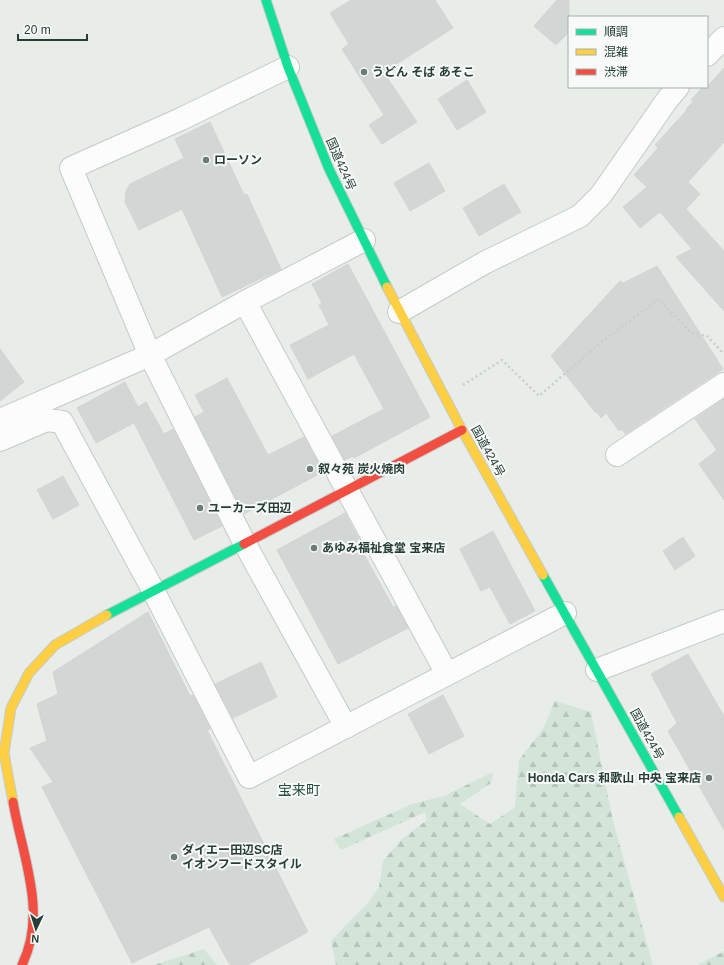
<svg xmlns="http://www.w3.org/2000/svg" width="724" height="965" viewBox="0 0 724 965" font-family="Arial,'Noto Sans JP',sans-serif">
<style>
.forest{fill:url(#forest-firs)}
.building{fill:#d2d6d4;stroke:#d1d6d3}
.lines{fill:none;stroke-linecap:round;stroke-linejoin:round}
.street-casing{stroke:#c5cac7;stroke-width:24}
.fast-casing{stroke:#c5cbc8;stroke-width:11}
.slow-casing{stroke:#c5cbc8;stroke-width:11}
.jam-casing{stroke:#c5cbc8;stroke-width:11}
.path{stroke:#c7cecb;stroke-width:2.5;stroke-dasharray:2 3;stroke-linecap:butt}
.street{stroke:#fcfcfc;stroke-width:22}
.fast{stroke:#16e098;stroke-width:9}
.slow{stroke:#ffcf43;stroke-width:9}
.jam{stroke:#f24e42;stroke-width:9}
.poi-dot{fill:#6b7b76;stroke:#f7faf8;stroke-width:1.5}
.labels{text-anchor:middle;stroke-width:4;stroke-linejoin:round;paint-order:stroke}
.poi-label{font-size:12px;font-weight:bold;fill:#273e37;stroke:#f7faf8;text-anchor:start}
.street-label{font-size:12px;fill:#273e37;stroke:#f7faf8}
.quarter-label{font-size:14px;fill:#254e43;stroke:#f7faf8}
</style>
<defs>
<pattern id="forest-firs" width="22" height="20" patternUnits="userSpaceOnUse"><rect width="22" height="20" fill="#d3e4d8"/><path d="M5 1l3.5 6h-7zM16 11l3.5 6h-7z" fill="#b5c5ba"/></pattern>
</defs>
<rect width="100%" height="100%" fill="#e8edea"/>
<g class="forest">
<polygon points="555,701 591,712 613,821 653,965 336,965 331,941 367,904 379,887 383,861 401,840 427,820 425,812 341,850 334,839 412,804 444,796 493,772 491,783 460,804 490,824 515,807 519,760 543,729"/>
<polygon points="204,949 217,965 154,965"/>
<polygon points="724,951 724,965 698,965"/>
</g>
<g class="building">
<polygon points="351,0 435,0 453,28 387,70 392,77 388,79 417,122 382,144 369,125 384,115 342,49 349,44 330,13"/>
<polygon points="557,0 569,0 569,32 556,45 534,26"/>
<polygon points="724,68 724,142 688,182 700,194 686,209 724,251 724,311 676,257 692,249 660,212 640,228 623,207 647,187 634,175 658,148 655,145 687,110 686,109 693,102 691,100 703,87 707,87"/>
<polygon points="467,80 486,112 457,130 438,99"/>
<polygon points="210,122 244,195 247,194 281,269 222,297 182,209 139,230 125,202 126,191 130,184 184,158 175,139"/>
<polygon points="429,163 445,191 410,211 394,183"/>
<polygon points="504,184 521,212 479,236 463,208"/>
<polygon points="348,264 430,417 354,458 353,456 345,460 332,436 384,409 354,354 308,379 290,345 329,325 319,305 322,303 312,284"/>
<polygon points="657,266 723,369 625,434 622,429 619,431 606,413 601,418 597,412 596,413 551,356 620,281 623,283"/>
<polygon points="0,349 24,382 0,401"/>
<polygon points="227,378 268,455 304,437 323,472 244,514 195,417 204,412 195,395"/>
<polygon points="125,382 138,407 146,402 164,434 173,429 222,526 194,540 134,423 96,443 77,408"/>
<polygon points="724,399 724,500 699,464 717,450 695,419"/>
<polygon points="63,476 79,505 53,519 37,490"/>
<polygon points="345,513 359,539 356,540 393,607 396,606 408,628 338,664 277,550"/>
<polygon points="493,531 535,611 510,624 490,587 481,591 460,549"/>
<polygon points="683,537 695,556 675,570 663,551"/>
<polygon points="148,612 190,696 193,695 210,729 207,730 308,932 247,965 230,965 209,927 132,963 42,787 53,782 30,748 47,741 37,704 58,694 53,672"/>
<polygon points="688,654 724,716 724,830 668,731 677,723 651,674"/>
<polygon points="261,662 277,697 233,718 215,684"/>
<polygon points="443,695 464,736 429,754 408,714"/>
</g>
<g class="lines">
<defs>
<g id="street">
<polyline points="707,55 724,38"/>
<polyline points="288,67 181,119 71,168 150,355 245,544 346,727"/>
<polyline points="245,302 447,674"/>
<polyline points="399,312 484,263 580,216 601,195 667,100 678,87"/>
<polyline points="0,420 150,355 245,302 364,240"/>
<polyline points="0,440 47,420 62,422 153,590 249,777 565,613"/>
<polyline points="617,455 724,384"/>
<polyline points="597,670 724,621"/>
</g>
<g id="fast">
<polyline points="266,0 288,67 329,169 387,287"/>
<polyline points="543,575 679,817"/>
<polyline points="107,615 244,544"/>
</g>
<g id="slow">
<polyline points="387,287 462,430 543,575"/>
<polyline points="13,802 4,753 11,708 29,673 55,645 107,615"/>
<polyline points="679,817 724,897"/>
</g>
<g id="jam">
<polyline points="244,544 462,430"/>
<path d="M 13,802 C 22,855 48,912 22,965"/>
</g>
</defs>
<use href="#street" class="street-casing"/>
<use href="#fast" class="fast-casing"/>
<use href="#slow" class="slow-casing"/>
<use href="#jam" class="jam-casing"/>
<polyline class="path" points="463,385 502,360 539,396 598,345 659,299 691,333 707,336 724,354"/>
<use href="#street" class="street"/>
<use href="#fast" class="fast"/>
<use href="#slow" class="slow"/>
<use href="#jam" class="jam"/>
</g>
<g class="poi-dot">
<circle cx="364" cy="72" r="4"/>
<circle cx="206" cy="160" r="4"/>
<circle cx="310" cy="469" r="4"/>
<circle cx="200" cy="508" r="4"/>
<circle cx="314" cy="548" r="4"/>
<circle cx="709" cy="778" r="4"/>
<circle cx="174" cy="857" r="4"/>
</g>
<g class="labels">
<g class="poi-label">
<text x="372" y="76">うどん そば あそこ</text>
<text x="214" y="164">ローソン</text>
<text x="318" y="473">叙々苑 炭火焼肉</text>
<text x="208" y="512">ユーカーズ田辺</text>
<text x="322" y="552">あゆみ福祉食堂 宝来店</text>
<text x="701" y="782" text-anchor="end">Honda Cars 和歌山 中央 宝来店</text>
<text x="182" y="854">ダイエー田辺SC店<tspan x="182" dy="14">イオンフードスタイル</tspan></text>
</g>
<g class="street-label">
<text transform="translate(341 164) rotate(66)" y="4">国道424号</text>
<text transform="translate(488 451) rotate(61)" y="4">国道424号</text>
<text transform="translate(647 734) rotate(61)" y="4">国道424号</text>
</g>
<g class="quarter-label">
<text x="299" y="795">宝来町</text>
</g>
</g>
<rect x="568" y="16" width="140" height="72" fill="#f7faf8" stroke="#a4afab"/>
<rect x="576" y="29" width="20" height="6" fill="#16e098" stroke="#a4afab"/>
<text x="604" y="36" font-size="12" fill="#273e37">順調</text>
<rect x="576" y="49" width="20" height="6" fill="#ffcf43" stroke="#a4afab"/>
<text x="604" y="56" font-size="12" fill="#273e37">混雑</text>
<rect x="576" y="69" width="20" height="6" fill="#f24e42" stroke="#a4afab"/>
<text x="604" y="76" font-size="12" fill="#273e37">渋滞</text>
<g transform="translate(36 929) rotate(184)" stroke="#f7faf8" stroke-width="3" paint-order="stroke">
<path d="M0-3L7 15L0 10L-7 15Z" fill="#273e37"/>
<text y="-6" font-size="11" font-weight="bold" text-anchor="middle" fill="#273e37">N</text>
</g>
<path d="M18 34v6h69v-6" fill="none" stroke="#273e37" stroke-width="2"/>
<text x="24" y="34" font-size="12" fill="#273e37" stroke="#f7faf8" stroke-width="3" paint-order="stroke">20 m</text>
</svg>
